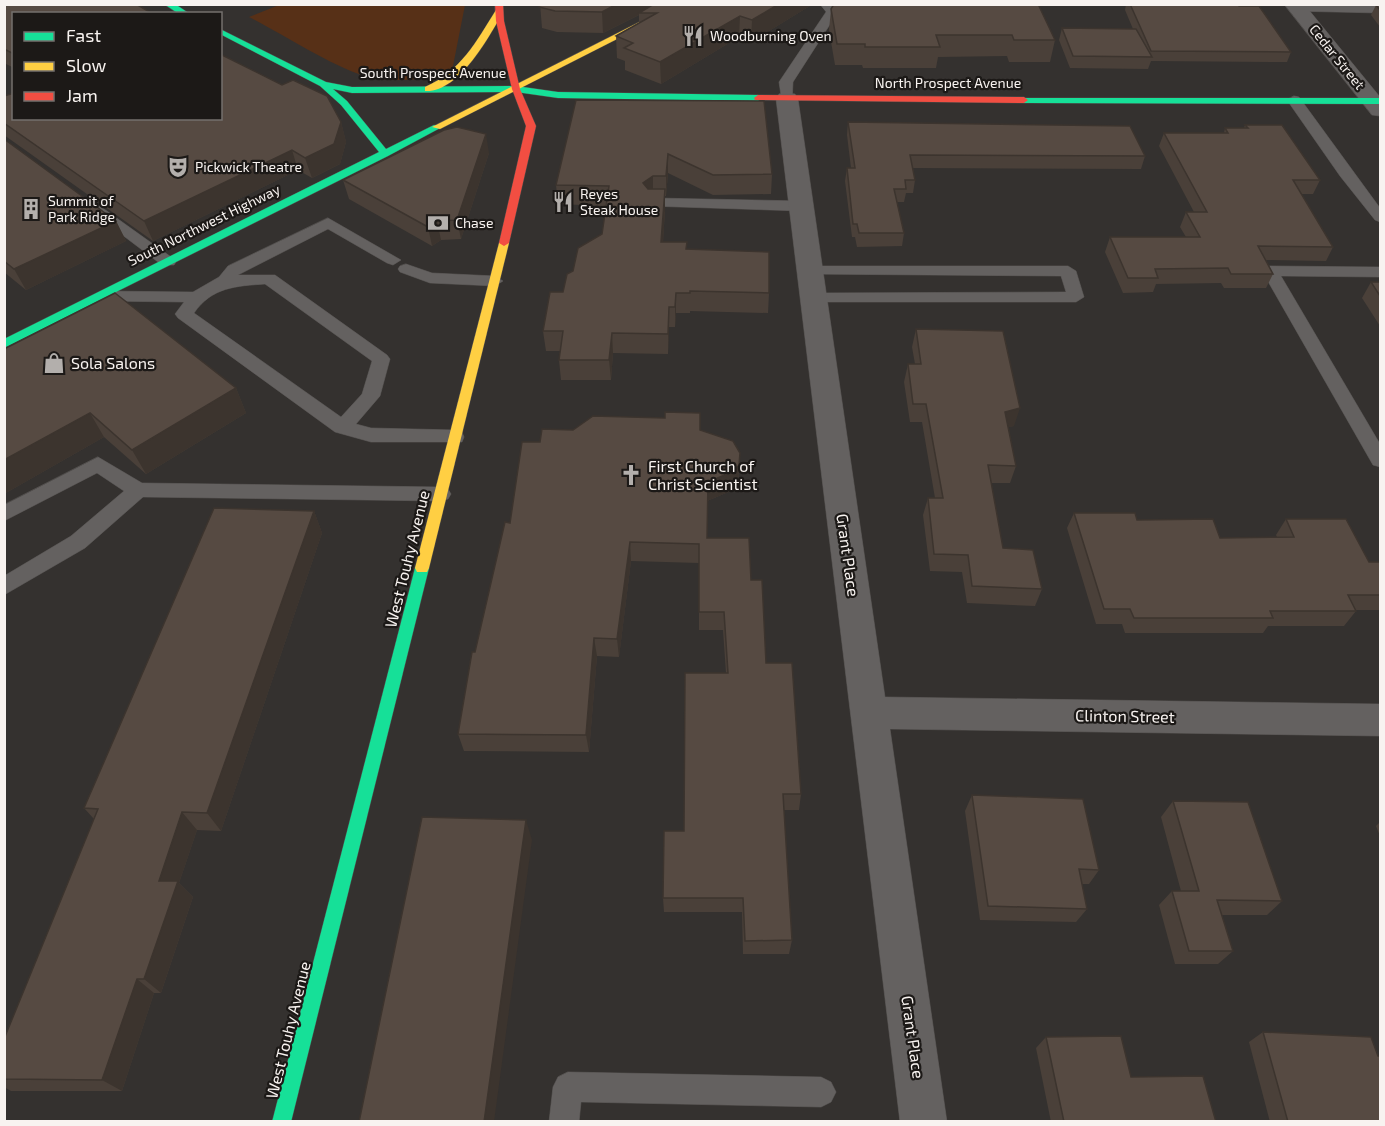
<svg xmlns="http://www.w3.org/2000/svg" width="1385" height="1126" viewBox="0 0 1385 1126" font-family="'Exo 2',sans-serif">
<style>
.green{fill:#573017}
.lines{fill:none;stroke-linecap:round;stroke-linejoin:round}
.lane-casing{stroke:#504d4b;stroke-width:1}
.street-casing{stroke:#504d4b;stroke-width:1}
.fast-casing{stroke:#504d4b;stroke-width:1}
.slow-casing{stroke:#504d4b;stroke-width:1}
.jam-casing{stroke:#504d4b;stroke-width:1}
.lane{fill:#646160;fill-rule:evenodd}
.street{fill:#646160;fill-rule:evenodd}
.fast{fill:#16e098;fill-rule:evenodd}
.slow{fill:#ffcf43;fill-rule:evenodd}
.jam{fill:#f24e42;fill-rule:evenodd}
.wall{fill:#4a4039}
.shaded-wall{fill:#3c342e}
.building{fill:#564a42;stroke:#3c342e;stroke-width:1.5}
.labels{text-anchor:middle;stroke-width:4.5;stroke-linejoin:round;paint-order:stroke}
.far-poi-label{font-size:14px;fill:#f8f3f0;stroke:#1c1917;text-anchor:start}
.far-street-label{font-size:14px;fill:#f8f3f0;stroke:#1c1917}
.poi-label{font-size:16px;fill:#f8f3f0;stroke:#1c1917;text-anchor:start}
.street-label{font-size:16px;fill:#f8f3f0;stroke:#1c1917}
</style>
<rect width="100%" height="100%" fill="#34312f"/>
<path class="green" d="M 321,4 L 465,5 L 453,66 C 439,83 384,82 364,76 C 328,64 284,35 249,17 L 279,5 Z"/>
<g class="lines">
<defs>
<g id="lane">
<polygon points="820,4 833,4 838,12 793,82 792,102 782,102 779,82 826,12"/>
<polygon points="1295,4 1380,5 1380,13 1292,11 1290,8"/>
<polygon points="1294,96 1299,97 1380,208 1380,222 1375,220 1340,176 1287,100"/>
<polygon points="654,198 802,201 810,206 802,211 649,206 646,203 649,200"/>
<polygon points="97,204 174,259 176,262 174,265 162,265 92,212 89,209 92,206"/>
<path d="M 328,218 L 401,260 L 393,265 L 387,263 L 328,229 L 238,275 L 275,275 L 387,355 L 390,359 L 380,396 L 356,424 L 371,428 L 455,430 L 462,432 L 464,437 L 462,442 L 371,442 L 335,432 L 178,318 L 175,314 L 184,302 L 101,301 L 93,296 L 101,291 L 193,292 L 219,277 L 228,266 ZM 265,284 L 372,361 L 362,394 L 341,417 L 194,313 C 212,287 236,286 265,284 Z"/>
<polygon points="406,264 432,273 495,276 503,281 495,286 430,283 400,272 398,269 400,266"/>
<polygon points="810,266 1068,266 1076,271 1084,297 1076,302 813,302 805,297 807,293 1066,292 1061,276 804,274 802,271 804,268"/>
<polygon points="1270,266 1380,267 1380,277 1281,276 1380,444 1380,467 1373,465 1262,271"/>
<polygon points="98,457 142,483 441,487 448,489 451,494 448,499 441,501 143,497 85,548 4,595 4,576 71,536 124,491 97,473 4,521 4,505"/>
<polygon points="568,1072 821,1077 831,1082 836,1092 831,1102 821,1107 581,1102 579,1122 549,1122 553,1087 558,1077"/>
</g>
<g id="street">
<polygon points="1284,4 1304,4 1380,97 1380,116 1372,115"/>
<polygon points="787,93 795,94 798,99 885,697 1380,704 1380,736 890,729 947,1122 900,1122 776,99 779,94"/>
</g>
<g id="fast">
<polygon points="164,4 175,4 190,14 179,14"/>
<polygon points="220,29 326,82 352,87 516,86 558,92 758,95 762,98 758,101 558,98 516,92 352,93 333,89 347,101 386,149 434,125 442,127 388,156 4,348 4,339 379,152 341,105 320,86 220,34"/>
<polygon points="1021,98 1380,98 1380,104 1024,103 1020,100"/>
<polygon points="422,563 427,564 429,568 291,1122 272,1122 415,568 417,564"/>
</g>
<g id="slow">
<polygon points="675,4 686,4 440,129 432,127"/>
<path d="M 496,10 L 503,12 C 489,37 459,93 425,91 L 425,87 C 461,71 476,42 496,10 Z"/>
<polygon points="504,240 509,243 429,568 427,572 417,572 415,568 499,243"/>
</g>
<g id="jam">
<polygon points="495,4 503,4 504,21 520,89 536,126 509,243 504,246 499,243 526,126 512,89 496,21"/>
<polygon points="758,95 1024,97 1028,100 1024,103 755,100 754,98"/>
</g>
</defs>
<use href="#lane" class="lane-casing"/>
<use href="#street" class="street-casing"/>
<use href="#fast" class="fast-casing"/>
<use href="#slow" class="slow-casing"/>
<use href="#jam" class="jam-casing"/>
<use href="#lane" class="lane"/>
<use href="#street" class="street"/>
<use href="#fast" class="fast"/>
<use href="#slow" class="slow"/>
<use href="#jam" class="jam"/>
</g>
<g class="wall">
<polygon points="4,4 14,14 14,68 4,63"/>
<polygon points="540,4 813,4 751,42 739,37 661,84 625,70 625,61 617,58 616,36 639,23 639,15 603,33 557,32 542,28"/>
<polygon points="1126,4 1238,4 1291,52 1287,62 1151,61 1148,69 1070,68 1059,40 1062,28 1133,29 1125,10"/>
<polygon points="1380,4 1380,27 1371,15 1376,5"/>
<polygon points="831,9 1055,40 1050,62 1009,62 1007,56 938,57 936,68 863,68 862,65 835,65 829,30"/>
<polygon points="4,96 341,122 346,142 340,164 312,178 298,170 153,241 4,135"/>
<polygon points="576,100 772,174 771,194 713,195 668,173 666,196 665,196 665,209 663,242 687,249 769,293 768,313 690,311 690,313 676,313 675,327 669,327 668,354 613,353 611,380 561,380 559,360 560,351 546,351 543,331 573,271 602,234 606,206 558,204 556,185"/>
<polygon points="848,122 1145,156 1141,169 913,168 915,180 913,193 906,193 904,202 897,202 904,233 902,246 857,247 855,237 852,237 845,181 847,168 851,168 847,135"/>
<polygon points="1245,125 1320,180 1313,194 1301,194 1333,247 1326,261 1266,260 1273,274 1266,288 1224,288 1221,283 1156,284 1153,292 1123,293 1105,252 1110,237 1186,237 1180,227 1186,212 1194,212 1159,146 1164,133 1224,133 1225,128 1244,128"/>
<polygon points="4,139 116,221 126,241 26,290 4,272"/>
<polygon points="489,153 461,239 441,240 432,246 349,199 343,180"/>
<polygon points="1371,282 1380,282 1380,326 1362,298"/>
<polygon points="916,329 1014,426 1008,427 1016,466 1010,483 991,483 1003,548 1042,589 1035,606 967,603 962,572 930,571 923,515 928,498 935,498 922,422 910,422 904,382 908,364 915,364 912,347"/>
<polygon points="4,349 236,388 246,413 146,474 104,437 4,494"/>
<polygon points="700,430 740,453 738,485 733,490 707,501 707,538 751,580 766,663 801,794 799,810 784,810 792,940 789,954 743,954 742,912 664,912 663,898 684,831 726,673 723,630 699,630 699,563 631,561 619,657 597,656 589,752 464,751 458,734 475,652 510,523 540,442"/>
<polygon points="314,511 322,533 221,831 197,830 179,883 193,897 161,993 154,993 122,1091 11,1091 4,1087 4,1039 94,819 84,808"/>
<polygon points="1074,513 1137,520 1220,538 1277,537 1276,535 1286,519 1369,562 1380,562 1380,610 1355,610 1356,611 1344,626 1268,626 1263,633 1125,633 1122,624 1096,624 1067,528"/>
<polygon points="972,795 1099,870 1089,884 1082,884 1087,909 1076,922 980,920 965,811"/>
<polygon points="1173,801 1282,901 1267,915 1222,915 1233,951 1218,964 1175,964 1159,905 1172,891 1181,891 1161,817"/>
<polygon points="1380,822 1380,836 1376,826"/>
<polygon points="1263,1032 1378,1056 1380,1122 1270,1122 1249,1042"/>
<polygon points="1046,1037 1216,1122 1051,1122 1036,1048"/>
</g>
<g class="shaded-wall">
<polygon points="617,4 660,4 639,13 639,15 603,33 602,12"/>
<polygon points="779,4 813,4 751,42 752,20"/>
<polygon points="740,16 739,37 661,84 660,62"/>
<polygon points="341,122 346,142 340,164 312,178 305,158"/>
<polygon points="486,134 489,153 461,239 457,220"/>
<polygon points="292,150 298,170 153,241 144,221"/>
<polygon points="668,154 668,173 666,196 666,176"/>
<polygon points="653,176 653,196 643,183"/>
<polygon points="665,189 665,209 662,262 661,242"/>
<polygon points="116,221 126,241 26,290 14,269"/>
<polygon points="437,221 441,240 432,246 428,227"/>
<polygon points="676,293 676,313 675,327 675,307"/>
<polygon points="669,307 669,327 668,354 668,334"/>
<polygon points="612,333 613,353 611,380 609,360"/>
<polygon points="236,388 246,413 146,474 132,450"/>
<polygon points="1020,408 1014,426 1000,429 1005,412"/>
<polygon points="90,413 104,437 4,494 4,460"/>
<polygon points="740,453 738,485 733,490 707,501 708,482"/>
<polygon points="314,511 322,533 221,831 207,813"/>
<polygon points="630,542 631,561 619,657 617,639"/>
<polygon points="594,638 597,656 589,752 586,735"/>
<polygon points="182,812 197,830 179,883 193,897 161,993 144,979 159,881"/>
<polygon points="526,820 532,840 494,1122 484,1122"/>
<polygon points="137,979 154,993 122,1091 102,1080"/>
</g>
<g class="building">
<polygon points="4,4 136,4 153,14 14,14 14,54 4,49"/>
<polygon points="540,4 617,4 602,12 555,11 539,7"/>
<polygon points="654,4 779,4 752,20 740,16 660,62 624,48 633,43 616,36 657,13 639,13"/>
<polygon points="834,4 1038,4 1055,40 1014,40 1012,35 936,35 940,47 865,47 865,44 837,44 831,9"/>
<polygon points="1130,4 1238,4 1239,6 1259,6 1291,52 1151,51"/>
<polygon points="1380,4 1380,10 1376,5"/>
<polygon points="1062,28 1136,29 1152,57 1073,56"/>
<polygon points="220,54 282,85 293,80 327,96 341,122 334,144 305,158 292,150 144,221 4,123 4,96 14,93 14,118 220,118"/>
<polygon points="576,100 764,101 772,174 713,175 668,154 666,176 653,176 643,183 648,189 665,189 661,242 687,242 686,249 769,252 769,293 690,291 690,293 676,293 675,307 669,307 668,334 612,333 609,360 559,360 563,331 543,331 550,292 563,292 567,274 573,271 578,248 602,234 609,186 556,185"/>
<polygon points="848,122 1130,126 1145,156 910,155 915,180 905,180 906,189 894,189 904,233 859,233 857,224 853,224 847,168 855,168"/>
<polygon points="1245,125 1282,125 1320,180 1293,180 1333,247 1258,246 1273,274 1231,274 1228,268 1155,269 1158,278 1128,278 1110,237 1200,237 1186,212 1207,212 1164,133 1228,133 1225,128 1248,128"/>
<polygon points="457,127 486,134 457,220 437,221 428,227 343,180 444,130"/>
<polygon points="4,139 116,221 14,269 4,261"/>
<polygon points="1371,282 1380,282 1380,296"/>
<polygon points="115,293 236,388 132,450 90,413 4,460 4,349"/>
<polygon points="916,329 1003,331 1020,408 1005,412 1016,466 988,465 1003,548 1033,550 1042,589 972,586 968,555 934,554 928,498 943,498 926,404 913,404 908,364 921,364"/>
<polygon points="665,412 700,413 700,430 733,441 740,453 739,465 734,471 708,482 707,538 749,538 751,580 762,580 766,663 792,663 801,794 783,794 792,940 745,941 743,898 663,898 664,831 684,831 685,673 728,673 724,612 699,612 699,544 630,542 617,639 594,638 586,735 458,734 472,652 475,652 505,522 510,523 522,442 540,442 542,429 573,430 593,416 665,418"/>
<polygon points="214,508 314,511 207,813 182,812 159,881 178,881 144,979 137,979 102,1080 4,1079 4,1039 98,809 84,808"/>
<polygon points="1074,513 1135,513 1137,520 1213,519 1220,538 1294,537 1286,519 1346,519 1369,562 1380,562 1380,595 1348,595 1356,611 1270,611 1273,618 1134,618 1130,609 1104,609"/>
<polygon points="972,795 1083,799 1099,870 1079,869 1087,909 988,906"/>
<polygon points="1173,801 1248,802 1282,901 1217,900 1233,951 1189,951 1172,891 1199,891"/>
<polygon points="422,817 526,820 484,1122 359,1122"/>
<polygon points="1263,1032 1371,1037 1378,1056 1380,1056 1380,1122 1288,1122"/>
<polygon points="1121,1036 1131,1077 1203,1076 1216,1122 1064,1122 1046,1037"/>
</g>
<defs>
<symbol id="restaurant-bare" viewBox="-9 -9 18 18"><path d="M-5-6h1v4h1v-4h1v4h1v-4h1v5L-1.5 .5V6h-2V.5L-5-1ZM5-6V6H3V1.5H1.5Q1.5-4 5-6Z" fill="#b3afac" stroke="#1c1917" stroke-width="2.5" paint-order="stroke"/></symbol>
<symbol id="theatre-bare" viewBox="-9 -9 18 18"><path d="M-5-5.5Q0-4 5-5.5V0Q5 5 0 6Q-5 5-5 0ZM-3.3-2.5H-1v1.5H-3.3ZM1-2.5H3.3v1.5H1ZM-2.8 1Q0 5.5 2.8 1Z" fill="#b3afac" stroke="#1c1917" stroke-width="2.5" paint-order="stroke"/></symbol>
<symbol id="building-bare" viewBox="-9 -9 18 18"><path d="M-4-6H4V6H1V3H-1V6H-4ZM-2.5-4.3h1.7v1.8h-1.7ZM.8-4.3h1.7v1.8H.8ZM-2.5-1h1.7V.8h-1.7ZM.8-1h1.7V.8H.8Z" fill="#b3afac" stroke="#1c1917" stroke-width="2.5" paint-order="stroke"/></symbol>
<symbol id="bank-bare" viewBox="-9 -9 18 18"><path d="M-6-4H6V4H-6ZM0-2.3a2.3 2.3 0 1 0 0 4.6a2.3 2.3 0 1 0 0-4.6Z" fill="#b3afac" stroke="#1c1917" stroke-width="2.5" paint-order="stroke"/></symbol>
<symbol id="shop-bare" viewBox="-9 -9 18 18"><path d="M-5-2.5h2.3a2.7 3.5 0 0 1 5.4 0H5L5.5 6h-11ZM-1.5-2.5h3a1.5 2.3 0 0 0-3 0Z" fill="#b3afac" stroke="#1c1917" stroke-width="2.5" paint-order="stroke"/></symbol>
<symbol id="church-bare" viewBox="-9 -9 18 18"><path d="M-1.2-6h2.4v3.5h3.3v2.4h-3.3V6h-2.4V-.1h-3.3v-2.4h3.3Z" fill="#b3afac" stroke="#1c1917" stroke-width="2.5" paint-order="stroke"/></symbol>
</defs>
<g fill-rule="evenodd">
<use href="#restaurant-bare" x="678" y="21" width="30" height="30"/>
<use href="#theatre-bare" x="163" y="152" width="30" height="30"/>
<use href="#restaurant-bare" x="548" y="187" width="30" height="30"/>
<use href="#building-bare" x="16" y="194" width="30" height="30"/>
<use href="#bank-bare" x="423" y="208" width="30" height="30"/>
<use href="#shop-bare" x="39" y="348" width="30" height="30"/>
<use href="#church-bare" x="616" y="460" width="30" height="30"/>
</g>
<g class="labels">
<g class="far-poi-label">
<text x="710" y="41">Woodburning Oven</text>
<text x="195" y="172">Pickwick Theatre</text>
<text x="580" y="199">Reyes<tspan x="580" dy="16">Steak House</tspan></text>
<text x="48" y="206">Summit of<tspan x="48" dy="16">Park Ridge</tspan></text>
<text x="455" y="228">Chase</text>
</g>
<g class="far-street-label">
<text transform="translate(1337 57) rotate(51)" y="5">Cedar Street</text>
<text x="433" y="78">South Prospect Avenue</text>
<text x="948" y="88">North Prospect Avenue</text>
<text transform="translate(204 225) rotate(-26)" y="5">South Northwest Highway</text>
</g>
<g class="poi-label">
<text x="71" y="369">Sola Salons</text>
<text x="648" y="472">First Church of<tspan x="648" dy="18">Christ Scientist</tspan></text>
</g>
<g class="street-label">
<text transform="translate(848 555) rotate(82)" y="6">Grant Place</text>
<text transform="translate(407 559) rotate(-76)" y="6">West Touhy Avenue</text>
<text transform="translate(1125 716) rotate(1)" y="6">Clinton Street</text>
<text transform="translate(288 1030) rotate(-76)" y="6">West Touhy Avenue</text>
<text transform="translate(913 1037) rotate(82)" y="6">Grant Place</text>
</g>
</g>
<rect width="1385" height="1126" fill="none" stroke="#f8f3f0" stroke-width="12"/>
<rect x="12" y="12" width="210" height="108" fill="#1c1917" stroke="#74706e" stroke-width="1.5"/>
<rect x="24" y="32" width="30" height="9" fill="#16e098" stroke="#74706e" stroke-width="1.5"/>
<text x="66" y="42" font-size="18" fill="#f8f3f0">Fast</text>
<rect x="24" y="62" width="30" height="9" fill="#ffcf43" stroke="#74706e" stroke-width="1.5"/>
<text x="66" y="72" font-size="18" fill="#f8f3f0">Slow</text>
<rect x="24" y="92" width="30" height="9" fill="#f24e42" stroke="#74706e" stroke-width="1.5"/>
<text x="66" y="102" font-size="18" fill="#f8f3f0">Jam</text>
</svg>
